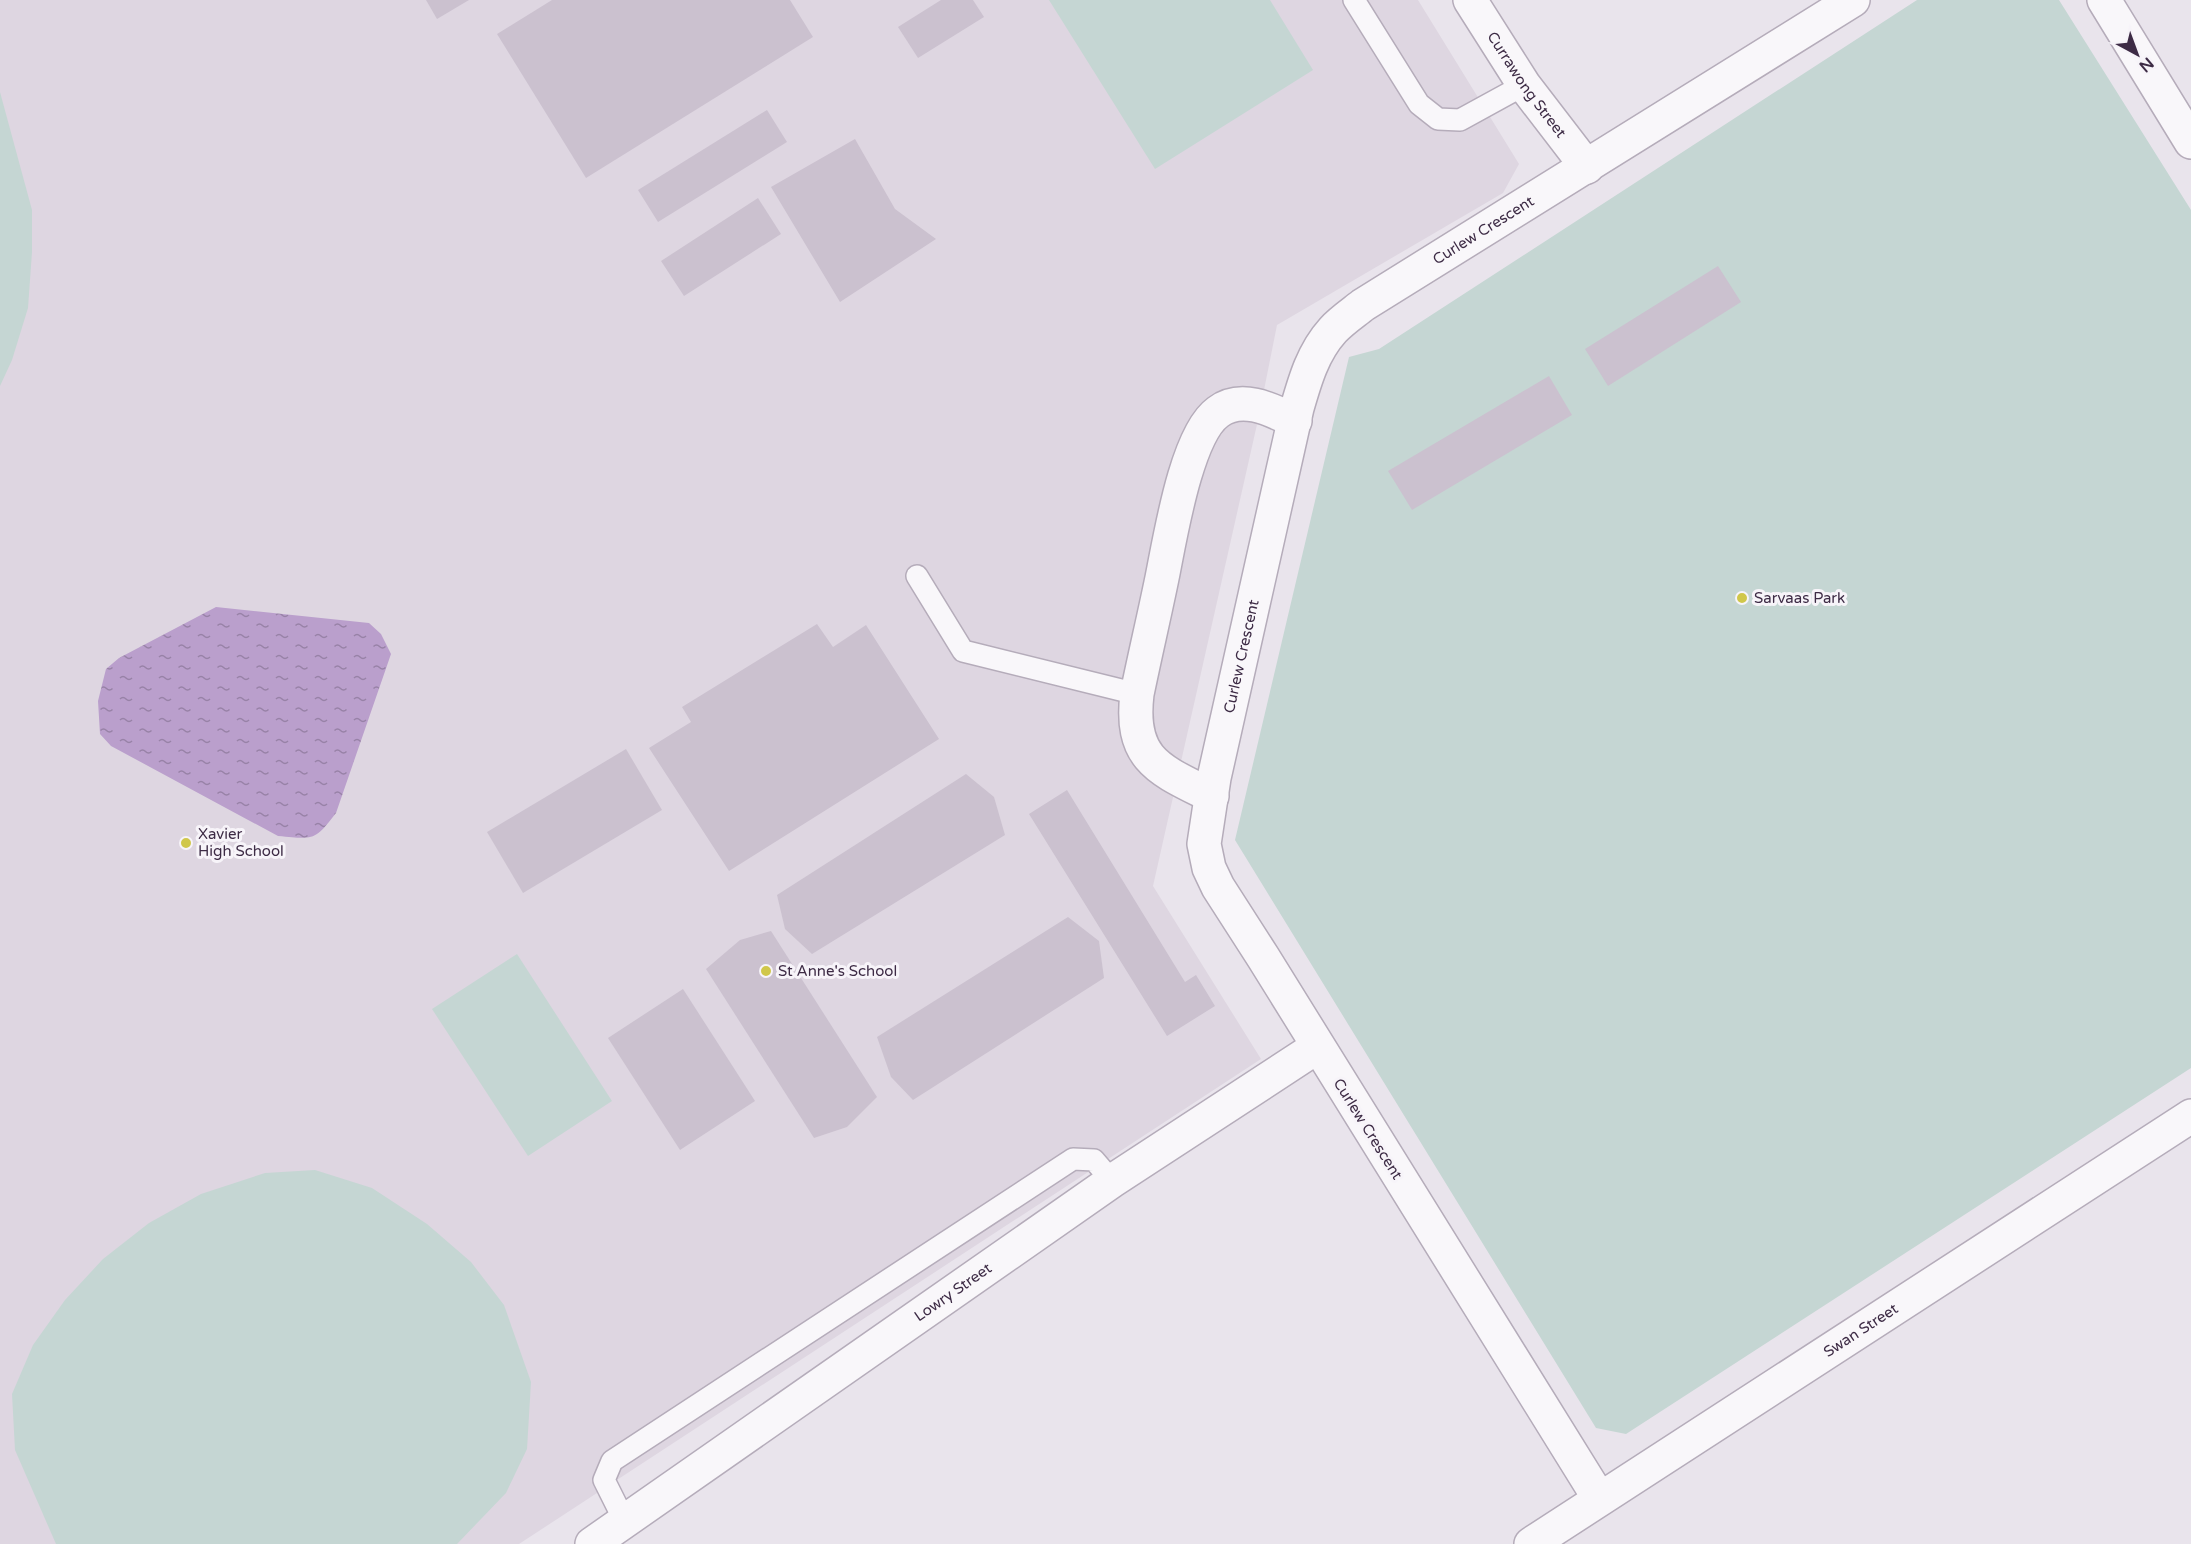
<svg xmlns="http://www.w3.org/2000/svg" width="2191" height="1544" viewBox="0 0 2191 1544" font-family="'Varela Round',sans-serif">
<style>
.built{fill:#ded6e1}
.pitch{fill:#c5d6d3}
.water{fill:url(#water-ripples)}
.building{fill:#cbc1cf}
.lines{fill:none;stroke-linecap:round;stroke-linejoin:round}
.lane-casing{stroke:#b5acba;stroke-width:24}
.street-casing{stroke:#b5acba;stroke-width:36}
.lane{stroke:#f9f7fa;stroke-width:21}
.street{stroke:#f9f7fa;stroke-width:33}
.poi-dot{fill:#d0c74a;stroke:#f7f4f9;stroke-width:2}
.labels{text-anchor:middle;stroke-width:6;stroke-linejoin:round;paint-order:stroke}
.street-label{font-size:15px;fill:#3d2b45;stroke:#f7f4f9}
.poi-label{font-size:15px;fill:#3d2b45;stroke:#f7f4f9;text-anchor:start}
</style>
<defs>
<pattern id="water-ripples" width="26" height="14" patternUnits="userSpaceOnUse" patternTransform="scale(1.5)"><rect width="26" height="14" fill="#ba9fcc"/><path d="M2 4q2-2 4 0t4 0M15 11q2-2 4 0t4 0" fill="none" stroke="#9882a7"/></pattern>
</defs>
<rect width="100%" height="100%" fill="#e9e4ec"/>
<polygon class="built" points="0,0 1418,0 1519,164 1503,193 1277,325 1258,420 1153,886 1261,1059 519,1544 0,1544"/>
<g class="pitch">
<polygon points="1049,0 1270,0 1313,70 1155,169"/>
<polygon points="1917,0 2059,0 2191,210 2191,1068 1626,1434 1596,1428 1235,840 1349,357 1379,349"/>
<polygon points="0,92 32,210 32,252 28,308 12,360 0,386"/>
<polygon points="517,954 612,1101 528,1156 432,1009"/>
<polygon points="315,1170 372,1188 427,1224 471,1262 504,1305 531,1382 527,1449 506,1493 457,1544 56,1544 15,1450 12,1394 33,1345 65,1300 103,1259 149,1223 201,1194 265,1173"/>
</g>
<path class="water" d="M 216,607 L 369,623 L 381,634 L 391,654 L 336,813 C 314,842 313,839 278,836 L 111,746 L 100,734 L 98,701 L 106,669 L 119,658 Z"/>
<g class="building">
<polygon points="426,0 469,0 437,19"/>
<polygon points="552,0 790,0 813,37 586,178 497,34"/>
<polygon points="941,0 973,0 984,17 918,58 898,27"/>
<polygon points="767,110 787,142 658,222 638,190"/>
<polygon points="855,139 895,209 936,239 840,302 771,187"/>
<polygon points="758,198 781,234 684,296 661,261"/>
<polygon points="1718,266 1741,302 1608,386 1585,349"/>
<polygon points="1549,376 1572,415 1412,510 1388,471"/>
<polygon points="817,624 833,647 866,625 939,739 729,871 649,748 691,722 682,707"/>
<polygon points="626,749 662,810 523,893 487,832"/>
<polygon points="966,774 994,797 1005,835 812,954 785,929 777,895"/>
<polygon points="1067,790 1185,982 1196,975 1215,1006 1167,1036 1029,814"/>
<polygon points="1068,917 1099,941 1104,978 913,1100 891,1077 877,1037"/>
<polygon points="771,931 877,1097 847,1127 814,1138 706,969 740,940"/>
<polygon points="683,989 755,1101 680,1150 608,1038"/>
</g>
<g class="lines">
<defs>
<g id="lane">
<polyline points="1354,0 1419,104 1438,119 1460,120 1524,85"/>
<polyline points="917,576 963,651 1137,694"/>
<polyline points="625,1522 604,1480 612,1461 1073,1159 1094,1160 1112,1181"/>
</g>
<g id="street">
<path id="s1" d="M 1470,0 L 1524,85 L 1587,167"/>
<polyline points="2104,0 2191,142"/>
<path d="M 1212,796 C 1160,770 1129,760 1137,694 C 1145,655 1154,617 1162,578 C 1170,539 1186,435 1218,412 C 1242,394 1272,410 1295,421"/>
<path id="s2" d="M 1599,1498 L 1263,957 L 1218,887 L 1209,868 L 1204,844 L 1214,778 L 1297,408 C 1305,380 1313,352 1333,330 C 1341,321 1353,313 1363,305 L 1853,0"/>
<path id="s3" d="M 592,1544 L 1112,1181 L 1317,1047"/>
<path id="s4" d="M 1531,1544 L 2191,1116"/>
</g>
</defs>
<use href="#lane" class="lane-casing"/>
<use href="#street" class="street-casing"/>
<use href="#lane" class="lane"/>
<use href="#street" class="street"/>
</g>
<g class="poi-dot">
<circle cx="1742" cy="598" r="6"/>
<circle cx="186" cy="843" r="6"/>
<circle cx="766" cy="971" r="6"/>
</g>
<g class="labels">
<g class="street-label">
<text dy="5" stroke="none"><textPath href="#s1" startOffset="102">Currawong Street</textPath></text>
<text dy="5" stroke="none"><textPath href="#s2" startOffset="1479">Curlew Crescent</textPath></text>
<text dy="5" stroke="none"><textPath href="#s2" startOffset="957">Curlew Crescent</textPath></text>
<text transform="translate(1368 1129) rotate(58)" y="5">Curlew Crescent</text>
<text dy="5" stroke="none"><textPath href="#s3" startOffset="440">Lowry Street</textPath></text>
<text dy="5" stroke="none"><textPath href="#s4" startOffset="393">Swan Street</textPath></text>
</g>
<g class="poi-label">
<text x="1754" y="603">Sarvaas Park</text>
<text x="198" y="839">Xavier<tspan x="198" dy="17">High School</tspan></text>
<text x="778" y="976">St Anne's School</text>
</g>
</g>
<g transform="translate(2137 54) rotate(139)" stroke="#f7f4f9" stroke-width="4.5" paint-order="stroke">
<path d="M0-4.5L10 22L0 15L-10 22Z" fill="#3d2b45"/>
<text y="-9" font-size="16" font-weight="bold" text-anchor="middle" fill="#3d2b45">N</text>
</g>
</svg>
